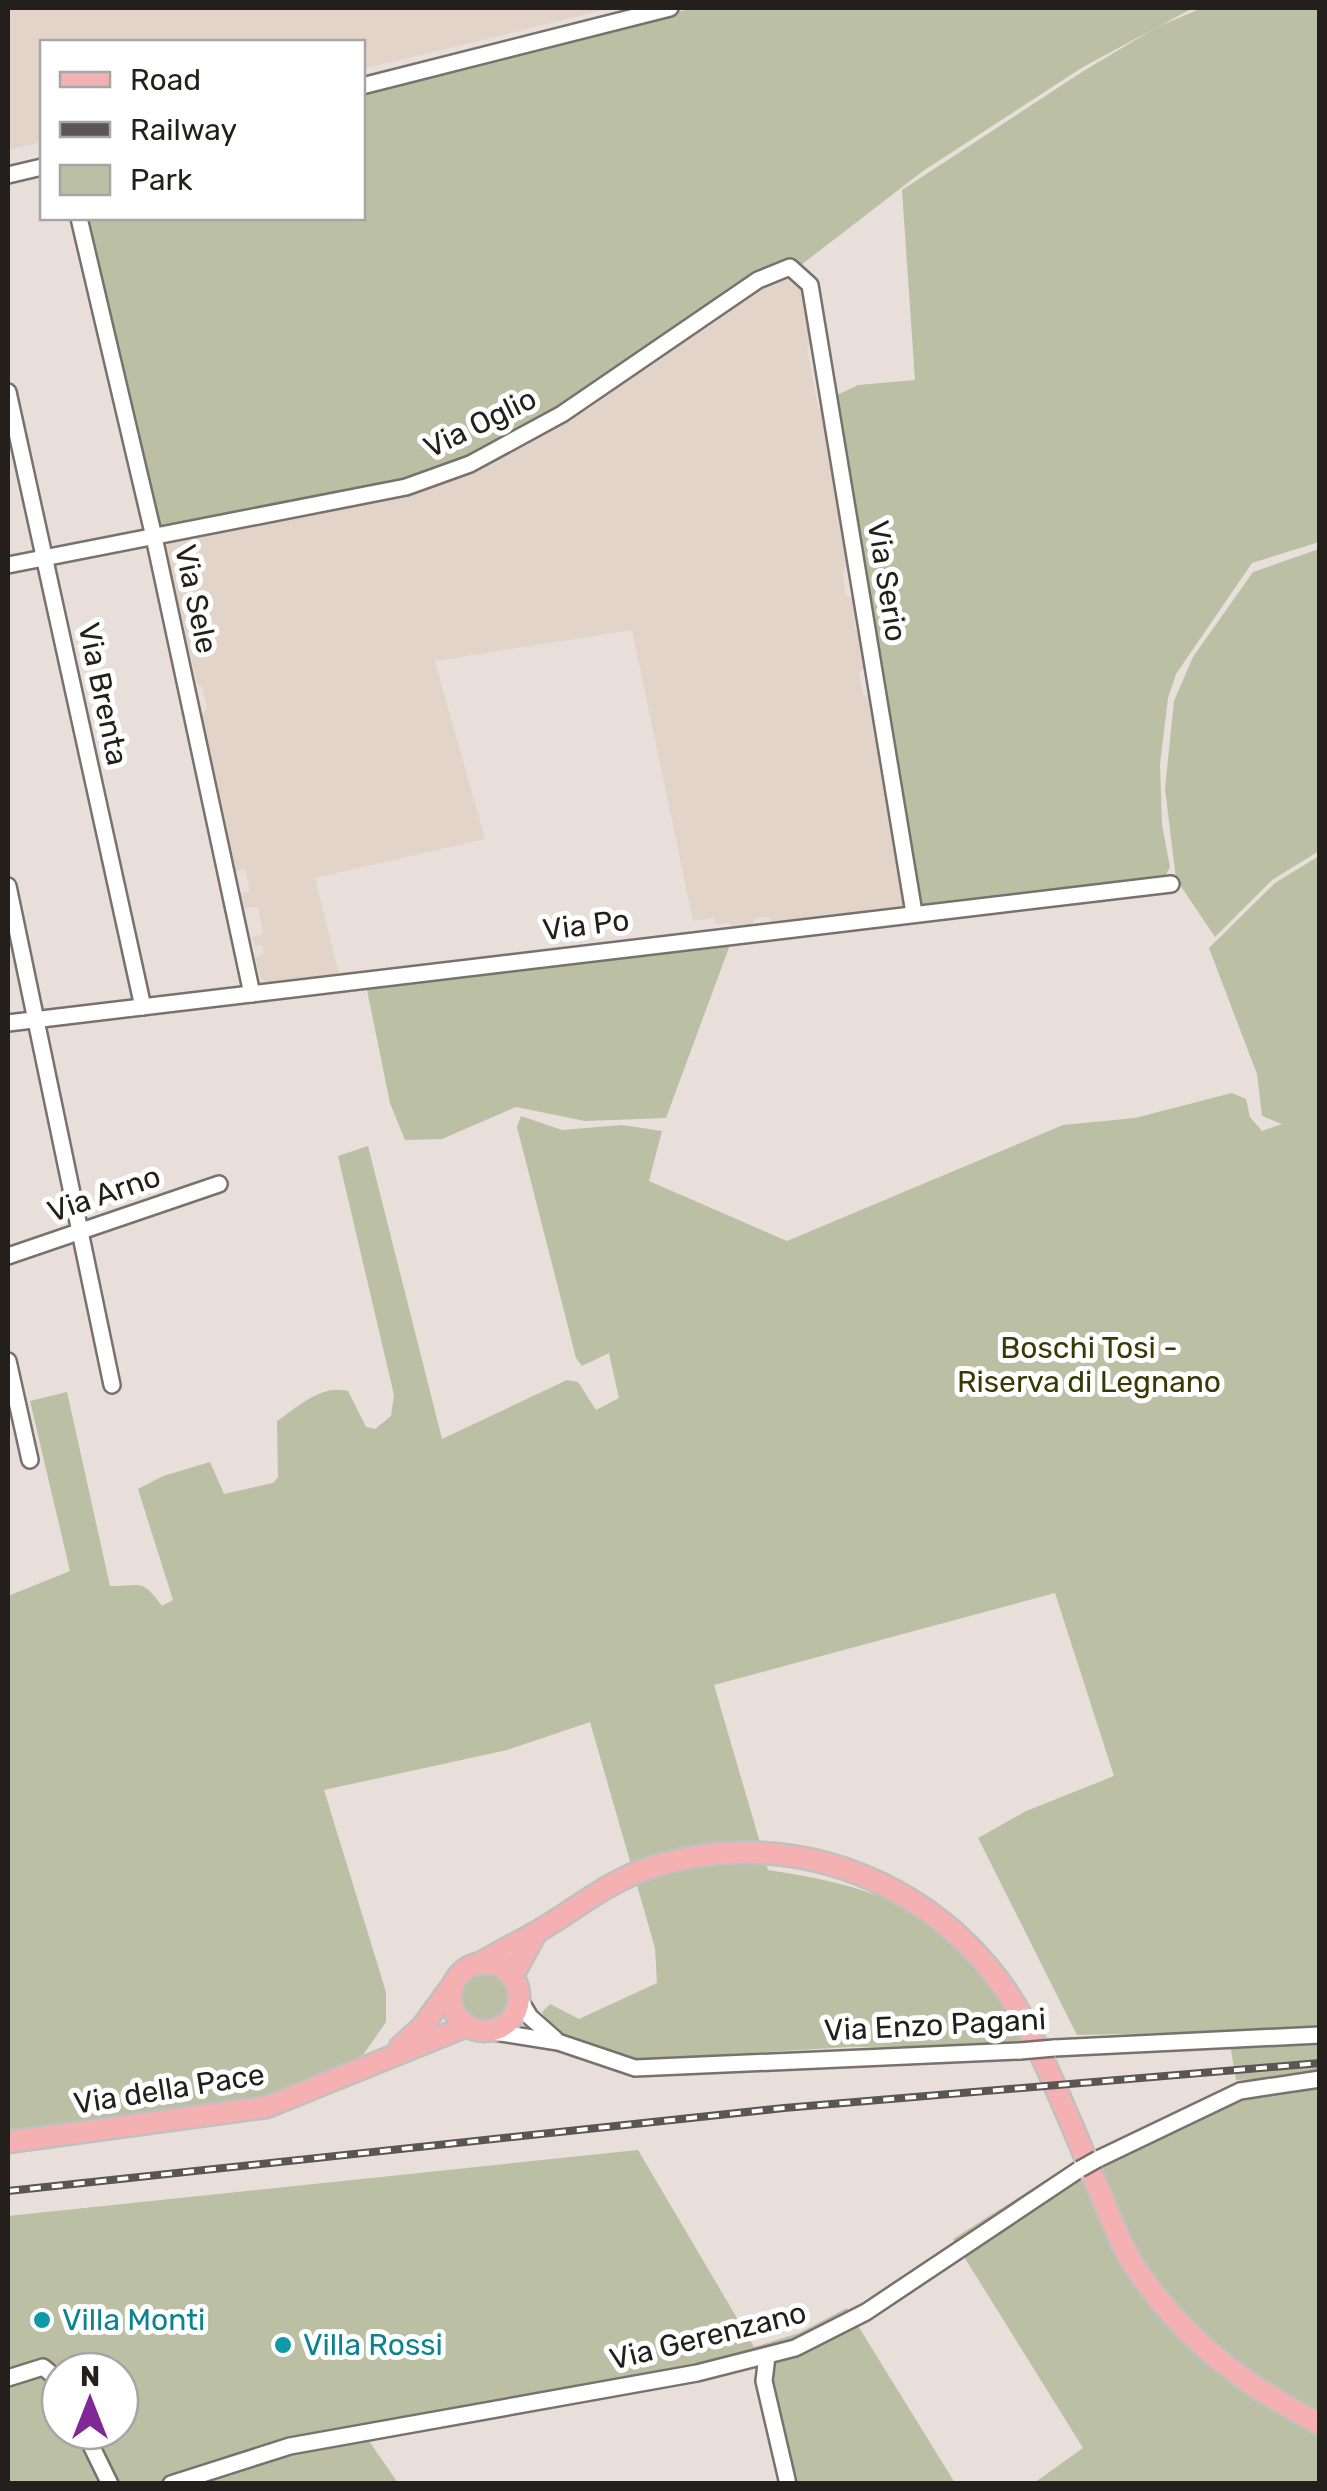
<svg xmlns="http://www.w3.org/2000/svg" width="1327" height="2491" viewBox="0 0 1327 2491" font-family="Rubik,sans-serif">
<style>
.built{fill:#e3d4c9}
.green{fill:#bbbfa3;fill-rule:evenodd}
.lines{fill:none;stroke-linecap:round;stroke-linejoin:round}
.minor-casing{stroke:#78716c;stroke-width:20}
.major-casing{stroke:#c1c0c0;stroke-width:25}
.minor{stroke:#fff;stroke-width:15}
.major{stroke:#f5b1b2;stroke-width:20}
.rail-casing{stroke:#5b5653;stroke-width:8}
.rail{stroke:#fff;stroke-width:4;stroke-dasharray:11;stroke-linecap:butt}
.minor-bridge-casing{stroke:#78716c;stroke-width:20;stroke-linecap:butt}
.minor-bridge{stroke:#fff;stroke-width:15}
.culture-dot{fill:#0f9aa8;stroke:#fff;stroke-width:4}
.labels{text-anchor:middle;stroke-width:10;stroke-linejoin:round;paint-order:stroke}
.street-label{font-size:30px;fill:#221f1d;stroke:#fff}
.park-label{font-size:30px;fill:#373a04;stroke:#fff}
.culture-label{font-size:30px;fill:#0d838f;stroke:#fff;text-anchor:start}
</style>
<rect width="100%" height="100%" fill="#e8dfda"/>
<g class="built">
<polygon points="8,8 613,8 363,69 362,42 42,42 42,142 8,150"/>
<polygon points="781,276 802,284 812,344 807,348 818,408 823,410 848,566 843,572 845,594 854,599 855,629 860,632 865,668 859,673 863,695 870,697 906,908 775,923 768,917 756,918 750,926 734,928 728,923 715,924 714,918 693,921 632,630 435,661 485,839 315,878 339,974 267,983 261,979 255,958 264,953 262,945 255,946 252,937 263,934 258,907 244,908 241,893 250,891 245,869 236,871 202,714 207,708 203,689 197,683 165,547 170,540 415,494 476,469 580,409 586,411 624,383 625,376 690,333 697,334 719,320 721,313"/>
</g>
<g class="green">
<polygon points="1193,8 1083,67 923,171 801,265 731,300 589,384 515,437 422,481 162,530 158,527 89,218 362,218 363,91 693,8"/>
<polygon points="1202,8 1319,8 1319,542 1252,563 1176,674 1168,698 1160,764 1162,825 1170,867 1163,880 920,908 836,420 837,395 858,385 915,380 902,190 1082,72 1157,27"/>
<polygon points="1319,549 1319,851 1272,880 1215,937 1176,879 1165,789 1174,701 1193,657 1253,572"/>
<path d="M 1319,856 L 1319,2483 L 1034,2483 L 1083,2448 L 953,2239 L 1063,2169 L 1260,2079 L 1236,2080 L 1228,2032 L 1077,2035 L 978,1838 L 1026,1811 L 1114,1776 L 1055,1593 L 714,1685 L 768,1870 C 834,1880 902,1894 953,1941 C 979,1964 999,1999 1020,2027 L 1025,2041 L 990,2046 L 849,2047 L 632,2060 L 576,2043 L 548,2025 L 542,2012 L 550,2004 L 579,2019 L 657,1983 L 655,1948 L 590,1722 L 507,1750 L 324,1790 L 386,1992 L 386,2022 L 363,2055 L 308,2080 L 256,2098 L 8,2132 L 8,1596 L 70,1571 L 30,1401 L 67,1392 L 110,1586 C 141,1587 141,1577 162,1606 L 173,1600 L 138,1489 L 163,1476 L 210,1462 L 224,1494 L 273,1483 L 278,1477 L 277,1421 C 298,1407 321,1384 348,1391 L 366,1427 L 375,1429 L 391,1416 L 394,1395 L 338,1156 L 368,1146 L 442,1439 L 567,1380 L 578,1382 L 596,1410 L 619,1398 L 609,1353 L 582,1366 L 576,1358 L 517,1127 L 521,1116 L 562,1130 L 622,1125 L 662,1131 L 649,1181 L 787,1241 L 1063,1125 L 1135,1118 L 1232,1093 L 1246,1099 L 1250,1117 L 1262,1131 L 1282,1124 L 1262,1116 L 1257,1074 L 1209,948 L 1275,883 Z"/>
<polygon points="731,942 666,1118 585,1121 516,1107 442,1139 405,1140 390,1103 366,985"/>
<circle cx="485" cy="1997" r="28"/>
<path d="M 638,2150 L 754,2347 L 799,2333 L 847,2308 L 955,2483 L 783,2483 L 755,2364 L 652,2389 L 367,2438 L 398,2483 L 8,2483 L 8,2216 ZM 60,2371 L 120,2371 L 120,2431 L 60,2431 Z"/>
</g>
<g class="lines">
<defs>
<g id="minor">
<polyline points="362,86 670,8"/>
<polyline points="8,175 42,167"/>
<polyline points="79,218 154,537 252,994"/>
<polyline points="8,392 143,1007"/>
<polyline points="8,565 406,487 470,464 562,414 758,280 790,267 810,285 914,913"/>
<polyline points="8,886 112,1385"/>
<polyline points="8,1023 1171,884"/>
<polyline points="8,1256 219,1184"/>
<polyline points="8,1361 30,1460"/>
<polyline points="518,1997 530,2017 555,2039"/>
<polyline points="488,2031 558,2042 635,2068 1020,2051"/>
<polyline points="1054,2048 1320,2035"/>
<polyline points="1098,2159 1240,2091 1320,2079"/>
<polyline points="767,2356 764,2381 788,2484"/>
<polyline points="8,2378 43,2367 60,2381"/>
<polyline points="84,2431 110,2484"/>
<polyline points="171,2484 290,2446 697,2373 795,2348 866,2312 1080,2169"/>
</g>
<g id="major">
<path d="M 481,1963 C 498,1952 516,1944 533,1934 C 573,1912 607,1881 652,1867 C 799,1820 960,1891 1028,2028 C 1054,2080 1076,2135 1098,2188 C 1111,2218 1122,2250 1141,2276 C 1187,2342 1248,2388 1320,2424"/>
<circle cx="485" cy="1997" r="34"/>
<polyline points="512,1977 536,1933"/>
<polyline points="400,2047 422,2027 452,1986"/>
<polyline points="8,2142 267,2107 467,2026"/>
</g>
</defs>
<use href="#minor" class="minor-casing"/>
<use href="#major" class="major-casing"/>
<use href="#minor" class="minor"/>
<use href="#major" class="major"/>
<defs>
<polyline id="rail" points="8,2191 784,2108 1320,2063"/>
</defs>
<use href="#rail" class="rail-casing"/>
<use href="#rail" class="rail"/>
<defs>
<g id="minor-bridge">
<polyline points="1020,2051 1054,2048"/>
<polyline points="1080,2169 1098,2159"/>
</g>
</defs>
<use href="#minor-bridge" class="minor-bridge-casing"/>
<use href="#minor-bridge" class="minor-bridge"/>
</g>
<g class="culture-dot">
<circle cx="42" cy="2320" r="10"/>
<circle cx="283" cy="2345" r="10"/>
</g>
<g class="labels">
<g class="street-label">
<text transform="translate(480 423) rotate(-26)" y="10">Via Oglio</text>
<text transform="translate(887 581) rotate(81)" y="10">Via Serio</text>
<text transform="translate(196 599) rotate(78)" y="10">Via Sele</text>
<text transform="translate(103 694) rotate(78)" y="10">Via Brenta</text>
<text transform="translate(586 925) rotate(-7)" y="10">Via Po</text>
<text transform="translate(104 1194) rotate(-19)" y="10">Via Arno</text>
<text transform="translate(935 2025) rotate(-3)" y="10">Via Enzo Pagani</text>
<text transform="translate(169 2089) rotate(-9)" y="10">Via della Pace</text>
<text transform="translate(708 2336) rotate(-14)" y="10">Via Gerenzano</text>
</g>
<g class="park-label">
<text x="1089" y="1358">Boschi Tosi -<tspan x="1089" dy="34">Riserva di Legnano</tspan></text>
</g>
<g class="culture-label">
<text x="62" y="2330">Villa Monti</text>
<text x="303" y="2355">Villa Rossi</text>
</g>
</g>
<rect width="1327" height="2491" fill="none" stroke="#221f1d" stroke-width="20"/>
<rect x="40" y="40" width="325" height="180" fill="#ffffff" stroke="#a7a5a5" stroke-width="2.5"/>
<rect x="60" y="72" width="50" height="15" fill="#f5b1b2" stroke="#a7a5a5" stroke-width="2.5"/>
<text x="130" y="90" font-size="30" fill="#221f1d">Road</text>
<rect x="60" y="122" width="50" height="15" fill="#5b5653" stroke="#a7a5a5" stroke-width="2.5"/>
<text x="130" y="140" font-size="30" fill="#221f1d">Railway</text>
<rect x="60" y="165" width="50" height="30" fill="#bbbfa3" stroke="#a7a5a5" stroke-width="2.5"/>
<text x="130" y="190" font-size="30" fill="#221f1d">Park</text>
<g transform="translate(90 2401)"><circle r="48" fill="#ffffff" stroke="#a7a5a5" stroke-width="2.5"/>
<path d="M0-8L18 38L0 25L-18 38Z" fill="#802895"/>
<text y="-15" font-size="28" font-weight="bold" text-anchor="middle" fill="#221f1d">N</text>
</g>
</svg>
